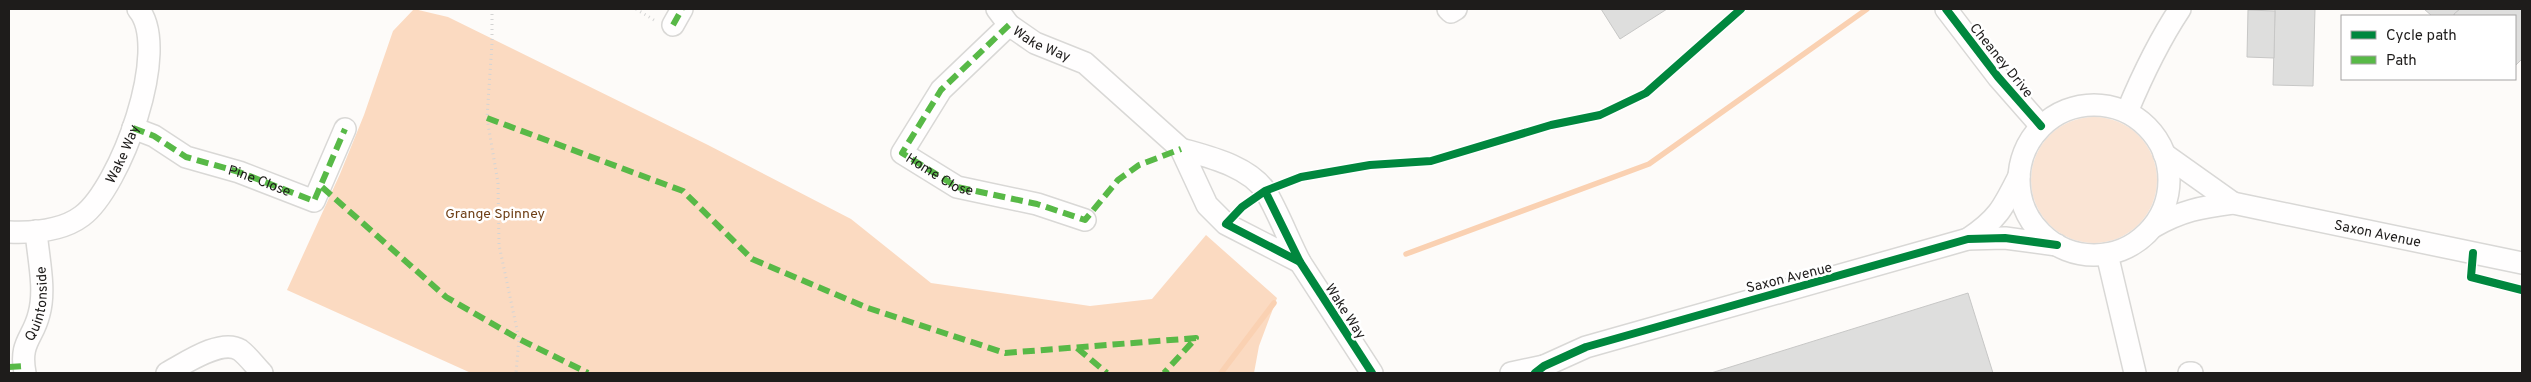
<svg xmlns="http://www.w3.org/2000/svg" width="2531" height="382" viewBox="0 0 2531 382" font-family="Overpass,sans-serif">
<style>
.green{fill:#fae4d4}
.forest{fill:#fbdac1}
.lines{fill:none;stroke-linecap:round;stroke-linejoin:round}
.stream{stroke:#fad1b2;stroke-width:5.5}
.building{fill:#dededd;stroke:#c7c7c6}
.minor-casing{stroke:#d9d8d6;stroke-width:24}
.path{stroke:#d4d4d4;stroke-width:3;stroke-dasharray:1 4;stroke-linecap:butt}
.minor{stroke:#fffefe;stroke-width:21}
.quiet{stroke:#58b947;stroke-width:6;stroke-dasharray:12 6;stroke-linecap:butt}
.cycleway-casing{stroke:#fff;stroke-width:11}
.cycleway{stroke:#00873e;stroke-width:8}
.labels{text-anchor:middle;stroke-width:5;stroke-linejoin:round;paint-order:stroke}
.street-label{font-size:14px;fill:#1e1c1b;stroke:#fff}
.park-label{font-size:14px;fill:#6e3f16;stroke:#fff}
</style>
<rect width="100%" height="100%" fill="#fdfbf9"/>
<circle class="green" cx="2094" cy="180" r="63"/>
<polygon class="forest" points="414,9 448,17 708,145 851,219 931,283 1090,306 1152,299 1206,235 1277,298 1259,346 1254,373 471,373 287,290 340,174 364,115 393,31"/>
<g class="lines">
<g class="stream">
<polyline points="1406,254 1649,164 1867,9"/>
<polyline points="1221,373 1274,303"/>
</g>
</g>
<g class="building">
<polygon points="1601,9 1667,9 1620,39"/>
<polygon points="2275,9 2315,9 2313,86 2273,85"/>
<polygon points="2424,9 2460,9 2452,16 2432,16"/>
<polygon points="2460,9 2522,9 2522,59 2515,66 2515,16 2456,16 2454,14"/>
<polygon points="2248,10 2275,11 2274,58 2247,57"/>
<polygon points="1968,293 1993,373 1711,373"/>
</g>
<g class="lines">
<defs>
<g id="minor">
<path id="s1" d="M 997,9 L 1009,25 L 1035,43 L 1085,63 L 1181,149"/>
<polyline points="1448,9 1451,12 1456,9"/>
<polyline points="1946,9 1998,77 2041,126"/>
<polyline points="673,25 682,9"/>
<polyline points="1009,25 941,90 902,153 957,187 1037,204 1085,220"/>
<circle cx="2094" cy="180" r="75"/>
<path d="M 2127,112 C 2142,76 2158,42 2180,9"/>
<polyline points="133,128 154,136 186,157 239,172 314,201 345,129"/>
<path d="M 1181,149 C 1209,157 1249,166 1266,192 C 1278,212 1289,241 1300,262 L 1226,224 L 1207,205 Z"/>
<polyline points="2164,154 2233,203"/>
<path id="s2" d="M 2153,227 C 2181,211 2201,207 2233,203 L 2522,263"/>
<path id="s3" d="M 9,232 C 33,233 62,231 82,216 C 120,188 172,48 138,9"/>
<path d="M 1968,239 C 1998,219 2003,208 2019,176"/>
<polyline points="2107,254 2135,373"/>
<polyline points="1300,262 1372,373"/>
<path id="s4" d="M 25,373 C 19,342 33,339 39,314 C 46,289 38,257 36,231"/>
<path d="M 167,373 C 184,364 221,338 240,350 C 248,356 255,366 262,373"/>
<polyline points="1511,373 1544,366"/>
<polyline points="1535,373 1544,366 1586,347 1968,239 2005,238 2057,245"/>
<polyline points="2189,373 2192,373"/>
</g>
</defs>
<use href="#minor" class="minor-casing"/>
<g class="path">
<polyline points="492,9 492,43 487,118 498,183 499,245 519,339 516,373"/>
<polyline points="636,9 654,20"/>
</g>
<use href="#minor" class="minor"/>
<g class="quiet">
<polyline points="673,25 682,9"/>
<path id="s5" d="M 1009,25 L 941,90 L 902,153 L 957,187 L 1037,204 L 1085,220 L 1118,180 L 1139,165 L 1181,149"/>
<polyline points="487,118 683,191 752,259 868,308 1005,353 1196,338 1164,373"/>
<path id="s6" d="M 133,128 L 154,136 L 186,157 L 239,172 L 314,201 L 345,129"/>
<polyline points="322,187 446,297 519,339 588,373"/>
<polyline points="1077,348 1107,373"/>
<polyline points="9,367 23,366"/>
</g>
<defs>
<g id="cycleway">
<polyline points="1946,9 1998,77 2041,126"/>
<polyline points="1265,191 1300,262 1226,224 1242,207 1265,191 1301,177 1370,165 1431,161 1551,125 1600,115 1646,93 1741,9"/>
<polyline points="2473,253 2471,277 2522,290"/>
<polyline points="1300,262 1372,373"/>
<polyline points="1535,373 1544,366 1586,347 1968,239 2005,238 2057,245"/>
</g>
</defs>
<use href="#cycleway" class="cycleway-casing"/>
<use href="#cycleway" class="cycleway"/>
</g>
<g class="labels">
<g class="street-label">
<text dy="5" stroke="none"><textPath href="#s1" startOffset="58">Wake Way</textPath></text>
<text transform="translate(2002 60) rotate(51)" y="5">Cheaney Drive</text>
<text dy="5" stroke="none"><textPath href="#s3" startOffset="151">Wake Way</textPath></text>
<text dy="5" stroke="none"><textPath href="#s5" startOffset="212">Home Close</textPath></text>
<text dy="5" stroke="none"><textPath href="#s6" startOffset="138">Pine Close</textPath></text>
<text dy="5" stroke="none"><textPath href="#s2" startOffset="232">Saxon Avenue</textPath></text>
<text transform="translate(1789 277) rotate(-14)" y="5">Saxon Avenue</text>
<text dy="5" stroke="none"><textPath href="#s4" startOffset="72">Quintonside</textPath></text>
<text transform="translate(1346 311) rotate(57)" y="5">Wake Way</text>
</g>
<g class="park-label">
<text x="495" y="218">Grange Spinney</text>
</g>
</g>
<rect width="2531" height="382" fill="none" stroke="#1e1c1b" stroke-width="20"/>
<rect x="2341" y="15" width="175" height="65" fill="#ffffff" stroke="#a5a4a4"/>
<rect x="2351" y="31" width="25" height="8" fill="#00873e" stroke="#a5a4a4"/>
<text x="2386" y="40" font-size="15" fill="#1e1c1b">Cycle path</text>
<rect x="2351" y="56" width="25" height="8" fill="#58b947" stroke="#a5a4a4"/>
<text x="2386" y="65" font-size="15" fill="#1e1c1b">Path</text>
</svg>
